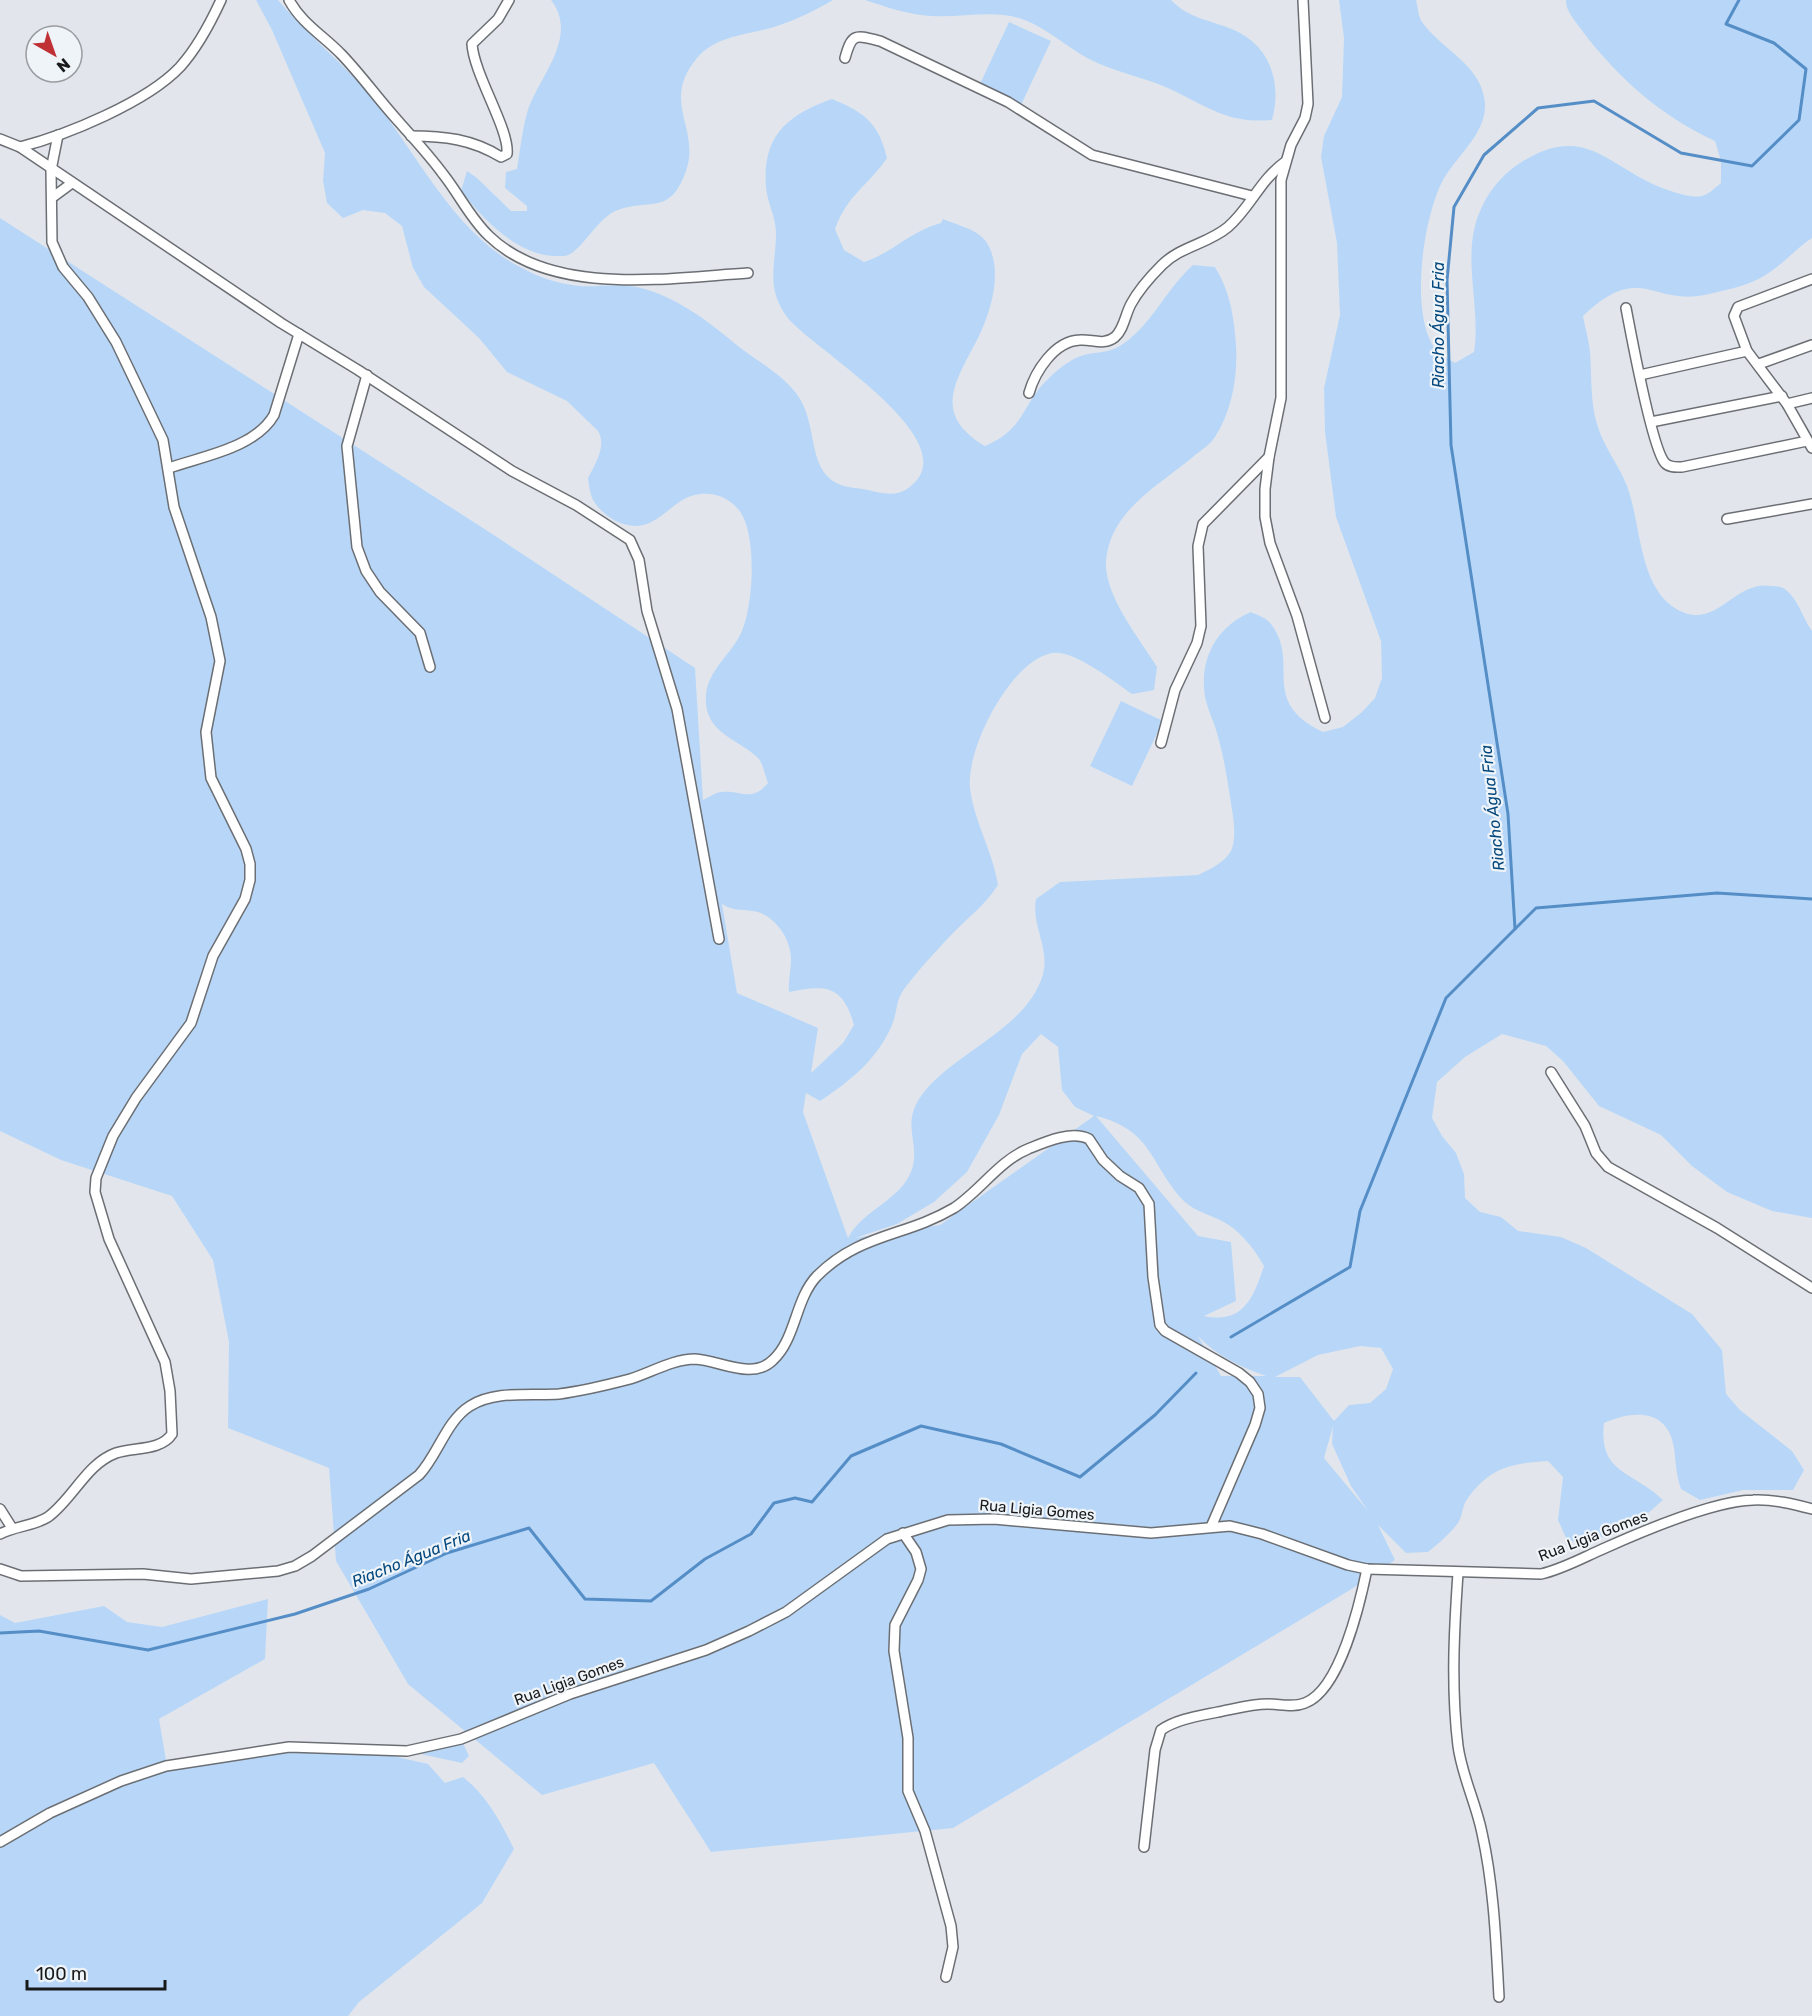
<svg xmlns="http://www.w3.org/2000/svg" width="1812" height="2016" viewBox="0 0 1812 2016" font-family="Rubik,sans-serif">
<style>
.green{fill:#b8d7f8;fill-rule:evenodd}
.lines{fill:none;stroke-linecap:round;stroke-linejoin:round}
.stream{stroke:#558ec7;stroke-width:3}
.minor-casing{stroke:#6b6f74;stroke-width:12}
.minor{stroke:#fff;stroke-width:9}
.labels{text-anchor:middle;stroke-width:4.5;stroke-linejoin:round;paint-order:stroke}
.street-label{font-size:15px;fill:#18191b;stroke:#eff4f9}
.water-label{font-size:16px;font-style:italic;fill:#04487d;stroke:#eff4f9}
</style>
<rect width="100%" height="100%" fill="#e2e6ec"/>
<g class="green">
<path d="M 256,0 L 278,0 C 305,31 335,57 363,87 C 414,145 451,233 522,268 C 540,278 559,284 580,286 C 600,287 621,283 641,288 C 674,296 707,320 733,342 C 753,359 780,372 796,393 C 820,424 805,471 841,485 C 849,488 859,488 868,490 C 880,493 895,497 907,489 C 975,443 810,348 787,317 C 765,287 776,265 776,233 C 776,217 767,202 766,187 C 762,136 787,115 832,99 C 864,112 879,123 887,158 C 867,187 848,194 835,229 L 844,250 L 864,262 C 894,252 909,232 941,223 L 943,219 C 955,224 975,229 984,239 C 992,248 995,263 995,274 C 995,295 988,317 979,336 C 957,380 930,413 985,446 C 1026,429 1021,404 1049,378 C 1058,369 1072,358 1084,355 C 1100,351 1107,354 1123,344 C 1153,323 1166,289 1193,265 L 1215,267 C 1230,291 1234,317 1236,345 C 1238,376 1232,411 1215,437 C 1210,445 1201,450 1194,456 C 1160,485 1110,510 1106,561 C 1104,596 1140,639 1157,667 L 1154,690 L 1132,694 C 1115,682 1073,649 1052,653 C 1010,661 966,749 970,788 C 974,821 993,852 998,885 C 986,904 970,916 954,932 C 939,948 922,966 908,984 C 894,1001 899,1008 892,1025 C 878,1059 849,1082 820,1101 L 806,1093 L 803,1112 L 848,1238 C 862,1210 902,1200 912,1169 C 920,1143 902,1126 919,1099 C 948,1054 1027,1031 1043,974 C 1050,948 1031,925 1036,899 L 1060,882 L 1198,875 C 1210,869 1224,863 1231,851 C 1236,841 1234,820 1232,810 C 1228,785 1225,761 1218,737 C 1215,724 1208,711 1205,697 C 1199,659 1216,627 1251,612 C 1257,615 1267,618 1271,624 C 1301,663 1258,701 1323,732 L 1343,727 L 1362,712 L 1375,698 L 1382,678 L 1381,641 L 1336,517 L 1325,432 L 1324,388 L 1340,315 L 1337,243 L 1321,157 L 1324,136 L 1342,97 L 1344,38 L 1339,0 L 1416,0 C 1418,7 1418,16 1422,22 C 1442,50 1482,65 1485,103 C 1487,134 1455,157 1442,182 C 1423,220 1409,315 1436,350 C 1440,356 1449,359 1455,363 L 1474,352 C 1481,307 1462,260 1478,216 C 1486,194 1500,176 1520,163 C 1589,119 1610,172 1671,191 C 1680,194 1693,198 1702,196 C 1708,195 1716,187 1721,183 L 1721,161 L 1715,141 C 1661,116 1619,79 1583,32 C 1577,23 1565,11 1566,0 L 1812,0 L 1812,238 C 1798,247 1787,260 1773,270 C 1755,284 1731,289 1709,294 C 1652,308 1642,260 1583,316 C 1585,328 1589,340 1590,352 C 1592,376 1590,401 1597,424 C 1603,446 1619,465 1627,486 C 1642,525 1638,596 1685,613 C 1719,625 1736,580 1772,586 C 1777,586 1782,587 1785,589 C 1799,600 1802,617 1812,631 L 1812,1218 L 1772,1211 L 1727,1192 L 1692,1166 L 1661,1135 L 1599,1106 L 1563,1061 L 1546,1046 L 1502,1034 L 1465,1057 L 1437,1082 L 1432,1118 L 1442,1136 L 1456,1153 L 1464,1174 L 1465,1198 L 1480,1212 L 1501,1217 L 1518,1231 L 1561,1237 L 1586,1248 L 1692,1314 L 1722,1350 L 1726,1394 L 1740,1410 L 1792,1451 L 1804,1470 L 1793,1490 L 1743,1490 L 1700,1500 L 1681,1489 C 1676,1475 1676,1463 1674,1448 C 1668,1408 1633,1410 1604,1423 C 1598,1474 1633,1471 1663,1500 L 1646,1515 L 1588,1544 L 1567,1540 L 1558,1520 L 1563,1477 L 1548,1461 C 1513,1463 1490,1467 1468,1498 C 1462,1505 1463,1516 1458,1523 C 1449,1535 1439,1543 1428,1552 L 1406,1553 L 1378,1525 L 1395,1560 L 1350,1590 L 953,1828 L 711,1852 L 654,1763 L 542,1795 L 408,1684 L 336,1561 L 329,1468 L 228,1428 L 229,1342 L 213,1260 L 172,1196 L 61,1160 L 0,1131 L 0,218 L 483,528 L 695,668 L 703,800 C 709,797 716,792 722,792 C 742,790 751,803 768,783 C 765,776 763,763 758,758 C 737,738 703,733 706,695 C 708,671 728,657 739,637 C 754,611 757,538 741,513 C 728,493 701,488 681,501 C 670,508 660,519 647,524 C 627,531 604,518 593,500 C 590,494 589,485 588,478 C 595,464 607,446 598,431 L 567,401 L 507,372 L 479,338 L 424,287 L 413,268 L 402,226 L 385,213 L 363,210 L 343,218 L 327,203 L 323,181 L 325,153 L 272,30 ZM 722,904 C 733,911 740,909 753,911 C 774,914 791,938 791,959 C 791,970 788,981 789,992 C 827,984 843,986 854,1025 L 843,1043 L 811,1073 L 818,1028 L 737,993 ZM 1041,1034 L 1058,1047 L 1062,1090 L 1075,1107 L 1094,1116 L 940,1225 L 855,1238 L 897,1224 L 934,1202 L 967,1172 L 999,1115 L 1022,1054 ZM 1096,1116 C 1151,1130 1149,1160 1180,1197 C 1191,1210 1205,1213 1220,1220 C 1240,1230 1253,1247 1264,1266 C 1253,1299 1243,1324 1204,1316 L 1236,1301 L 1231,1242 L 1198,1236 ZM 1198,1336 C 1215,1355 1241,1367 1266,1376 L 1221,1376 ZM 1360,1346 L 1381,1348 L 1393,1369 L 1386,1389 L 1370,1403 L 1349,1405 L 1334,1421 L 1300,1377 L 1275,1377 L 1318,1355 ZM 1333,1426 L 1332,1444 L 1351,1486 L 1368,1511 L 1324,1458 Z"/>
<path d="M 551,0 L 833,0 C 816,10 798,19 780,25 C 750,36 719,33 697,58 C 660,102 701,129 686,171 C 670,216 651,198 618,210 C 599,217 588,241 572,253 C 567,257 561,256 555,256 C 517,255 483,219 461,191 L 467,171 L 477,178 L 511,211 L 527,211 L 527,206 L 505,188 L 506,172 L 517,169 C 520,151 522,131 527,113 C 537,78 580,38 551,0 Z"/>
<path d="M 865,0 L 1171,0 C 1189,19 1211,20 1234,30 C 1271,46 1282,84 1272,120 C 1228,124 1208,107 1170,89 C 1144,77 1114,72 1089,59 C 1065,46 1047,28 1022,19 C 992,9 962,18 931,16 C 908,15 887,7 865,0 Z"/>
<polygon points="1009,22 1051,41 1021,105 979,86"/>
<polygon points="1121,701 1163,721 1132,786 1090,766"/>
<path d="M 268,1599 L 265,1659 L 159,1719 L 167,1766 L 299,1751 L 384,1754 L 428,1764 L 445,1783 L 463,1777 C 488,1797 500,1821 514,1849 L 482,1903 L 359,2002 L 348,2016 L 0,2016 L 0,1615 L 15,1623 L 104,1606 L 127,1622 L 162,1627 Z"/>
<polygon points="461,1739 469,1756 462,1763 407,1751"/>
</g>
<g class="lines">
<g class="stream">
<polyline points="1515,929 1508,814 1451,445 1447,280 1454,207 1484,155 1538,108 1594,101 1681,153 1752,166 1799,120 1806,69 1774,43 1726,24 1739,0"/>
<polyline points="1231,1337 1350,1267 1360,1211 1446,998 1536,908 1717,893 1812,899"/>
<polyline points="0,1633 39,1631 148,1650 295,1614 369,1589 447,1553 529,1528 585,1599 651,1601 705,1559 751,1534 774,1503 795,1498 812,1502 851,1456 921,1426 1001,1444 1080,1477 1155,1415 1196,1373"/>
</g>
<defs>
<g id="minor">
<path d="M 289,0 C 302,24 324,36 342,55 C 362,76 379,100 399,122 C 414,139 429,155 443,174 C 459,194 470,218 489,236 C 552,297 668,278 748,273"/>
<polyline points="1303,0 1308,104 1305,118 1291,145 1281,180 1281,398 1269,457 1265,489 1265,517 1270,543 1297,616 1325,718"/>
<path d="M 845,58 C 852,32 856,35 880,41 L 1008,102 L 1092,155 L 1252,196"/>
<path d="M 411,136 C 444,136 472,139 501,157 L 507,154 C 510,130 474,75 472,44 L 498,19 L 509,0"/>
<polyline points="0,139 20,147 281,323 358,370 512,471 576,505 630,540 639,560 647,611 677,709 719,939"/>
<path d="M 20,147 C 67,135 147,102 180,67 C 198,47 210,24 221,0"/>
<polyline points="53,197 72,183"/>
<polyline points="1812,279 1738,307 1734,316 1747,351 1787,404 1812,448"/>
<path d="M 1626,308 C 1631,334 1652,449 1665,463 C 1670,468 1676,467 1682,467 L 1807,441"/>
<polyline points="1759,364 1812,345"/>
<polyline points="367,375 347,446 357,547 366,571 380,592 420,633 430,667"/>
<polyline points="1640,375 1747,351"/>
<path d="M 1029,393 C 1035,372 1054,341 1080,340 C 1092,339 1104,346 1115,337 C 1124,329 1125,315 1131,304 C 1138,291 1151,276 1162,265 C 1181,246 1208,244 1228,227 C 1251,207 1259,181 1285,162"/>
<polyline points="1787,404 1812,398"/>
<polyline points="1651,422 1782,396"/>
<path d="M 169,468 C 203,456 255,448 274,415 L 299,334"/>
<polyline points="1727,519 1812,504"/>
<polyline points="1161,743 1175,690 1197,643 1201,626 1198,546 1203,524 1269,457"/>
<polyline points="1551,1072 1585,1126 1596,1153 1608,1167 1717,1228 1812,1288"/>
<polyline points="0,1509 12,1528"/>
<polyline points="903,1533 916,1552 921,1569 918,1580 895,1625 894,1651 908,1738 908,1791 925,1831 951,1926 953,1947 946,1977"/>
<path d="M 0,1534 C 15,1526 34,1526 48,1517 C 73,1499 86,1464 116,1453 C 134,1447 161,1451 172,1434 L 170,1391 L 165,1362 L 109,1239 L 95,1192 L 96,1178 L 113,1136 L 136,1098 L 191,1023 L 213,956 L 245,899 L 250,880 L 250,864 L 246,849 L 211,778 L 206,732 L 220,661 L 211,617 L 174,507 L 163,440 L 116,342 L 88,297 L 63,267 L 52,242 L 51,170 L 58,135"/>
<path d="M 0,1569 L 21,1576 L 143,1574 L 191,1579 L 278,1571 L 295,1566 L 312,1556 L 419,1475 C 438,1455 446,1421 470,1406 C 495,1390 531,1396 559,1394 C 582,1391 607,1385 630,1379 C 650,1373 673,1359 695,1359 C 719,1360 752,1381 773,1360 C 796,1339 795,1299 817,1276 C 860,1233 905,1237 954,1208 C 980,1191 999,1161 1028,1149 C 1045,1142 1072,1130 1089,1139 L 1103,1160 L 1120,1176 L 1139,1188 L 1149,1204 L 1153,1277 L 1160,1325 L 1165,1331 L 1239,1373 L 1250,1382 L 1258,1394 L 1260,1408 L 1255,1425 L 1211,1527"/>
<path d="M 1458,1573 C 1454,1631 1451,1688 1458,1746 C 1462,1776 1476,1803 1482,1833 C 1494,1887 1496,1942 1499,1997"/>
<path d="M 0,1842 L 50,1813 L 121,1781 L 166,1766 L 289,1747 L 407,1751 L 461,1739 L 570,1694 L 706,1650 L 749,1631 L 786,1612 L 887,1539 L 948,1520 L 994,1519 L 1151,1533 L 1230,1526 L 1262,1534 L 1348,1565 L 1367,1569 L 1541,1574 C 1563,1569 1584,1557 1605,1548 C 1643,1531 1713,1501 1753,1500 C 1773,1499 1793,1504 1812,1509"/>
<path d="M 1144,1847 L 1155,1750 L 1161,1730 C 1177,1719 1199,1716 1218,1712 C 1234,1709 1251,1704 1268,1704 C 1280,1704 1293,1708 1305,1703 C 1340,1690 1360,1603 1367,1569"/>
</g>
</defs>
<use href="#minor" class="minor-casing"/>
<use href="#minor" class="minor"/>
</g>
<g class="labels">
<g class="street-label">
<text transform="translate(1037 1510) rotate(5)" y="5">Rua Ligia Gomes</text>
<text transform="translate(1593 1536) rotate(-21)" y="5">Rua Ligia Gomes</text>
<text transform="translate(569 1681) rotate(-20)" y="5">Rua Ligia Gomes</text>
</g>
<g class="water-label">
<text transform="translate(1438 325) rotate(-90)" y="6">Riacho Água Fria</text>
<text transform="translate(1492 808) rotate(-96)" y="6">Riacho Água Fria</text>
<text transform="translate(411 1558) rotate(-22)" y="6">Riacho Água Fria</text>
</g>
</g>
<g transform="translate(54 54) rotate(140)"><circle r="28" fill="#eff4f9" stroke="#999ca0" stroke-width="1.5"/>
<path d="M0-4.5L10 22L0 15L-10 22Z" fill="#c03135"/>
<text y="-9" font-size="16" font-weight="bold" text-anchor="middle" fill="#18191b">N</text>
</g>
<path d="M27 1980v9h138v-9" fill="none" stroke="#18191b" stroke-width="3"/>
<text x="36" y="1980" font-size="18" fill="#18191b" stroke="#eff4f9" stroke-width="4.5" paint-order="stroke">100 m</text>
</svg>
